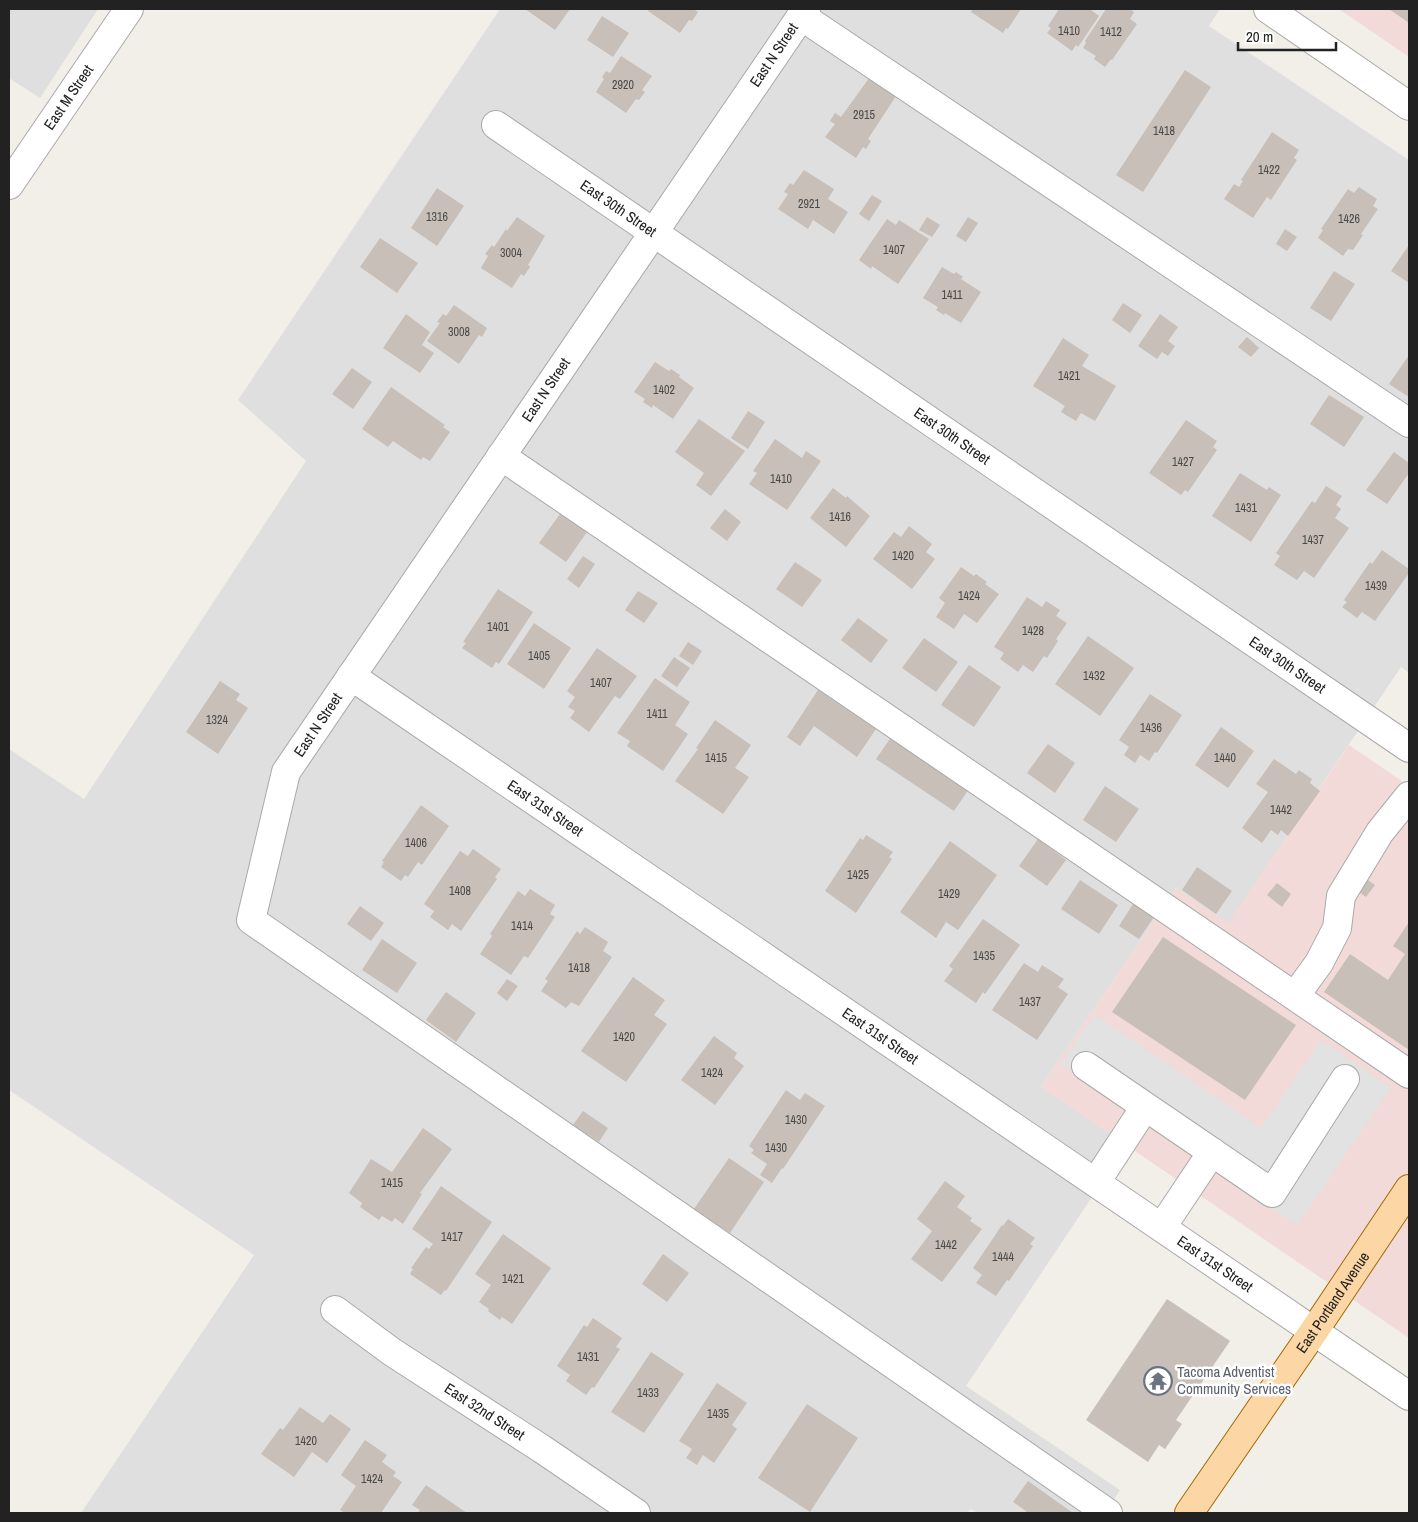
<svg xmlns="http://www.w3.org/2000/svg" width="1418" height="1522" viewBox="0 0 1418 1522" font-family="'Archivo Narrow',sans-serif">
<style>
.residential{fill:#e0dfdf}
.commercial{fill:#f2dad9}
.parking{fill:#e2e2e2}
.building{fill:#c7bfb8}
.lines{fill:none;stroke-linecap:round;stroke-linejoin:round}
.minor-casing{stroke:#a9a9a9;stroke-width:30}
.major-casing{stroke:#a06b00;stroke-width:30}
.minor{stroke:#fff;stroke-width:28}
.major{stroke:#fcd6a4;stroke-width:28}
.labels{text-anchor:middle;stroke-width:5;stroke-linejoin:round;paint-order:stroke}
.number-label{font-size:12px;fill:#4b4948}
.street-label{font-size:15px;fill:#222;stroke:#fff}
.worship-label{font-size:15px;fill:#5b616d;stroke:#fff;text-anchor:start}
</style>
<rect width="100%" height="100%" fill="#f2efe9"/>
<g class="residential">
<polygon points="9,9 98,9 40,98 9,78"/>
<polygon points="500,9 1220,9 1209,26 1409,160 1409,673 1401,667 1228,924 1176,888 1041,1087 1130,1140 966,1386 1120,1490 1105,1513 978,1513 971,1509 967,1513 81,1513 254,1255 9,1090 9,749 84,799 306,461 238,400"/>
</g>
<g class="commercial">
<polygon points="1339,9 1409,9 1409,57"/>
<polygon points="1349,745 1409,786 1409,1338 1041,1087 1176,888 1228,923"/>
</g>
<polygon class="parking" points="1095,1015 1261,1128 1321,1040 1391,1088 1297,1225 1061,1064"/>
<g class="building">
<polygon points="525,9 570,9 555,30"/>
<polygon points="650,9 696,9 695,10 698,12 692,21 689,20 680,33 648,11"/>
<polygon points="973,9 1021,9 1008,29 1006,28 1003,33 971,12"/>
<polygon points="1059,9 1092,9 1091,10 1099,16 1078,47 1076,45 1072,51 1047,33 1051,28 1048,26"/>
<polygon points="1106,9 1118,10 1119,9 1130,9 1134,12 1130,19 1137,24 1112,60 1111,59 1105,67 1094,59 1096,56 1083,48 1086,43 1085,41"/>
<polygon points="1389,9 1409,9 1409,23"/>
<polygon points="602,16 629,33 613,57 587,40"/>
<polygon points="621,56 652,76 642,90 645,92 639,100 636,99 626,113 596,92 604,79 602,77 606,71 610,73"/>
<polygon points="1185,70 1211,87 1143,192 1116,175"/>
<polygon points="872,74 898,93 868,139 871,141 866,149 863,147 856,158 825,137 835,124 830,121 835,113 841,117"/>
<polygon points="1272,132 1299,150 1294,158 1297,160 1271,200 1267,197 1253,218 1224,199 1234,184 1239,187 1243,181 1241,180"/>
<polygon points="804,170 834,189 828,199 848,212 834,234 813,220 808,229 778,209 788,194 784,192 790,183 793,185"/>
<polygon points="1359,187 1377,199 1373,206 1378,209 1361,234 1363,235 1353,250 1348,249 1343,256 1318,238 1323,230 1321,229 1348,189 1354,193"/>
<polygon points="437,188 464,206 437,246 411,228"/>
<polygon points="872,195 882,201 869,221 859,214"/>
<polygon points="517,217 545,236 528,265 530,267 524,276 521,274 512,288 481,268 488,256 485,254 492,245 494,247 506,229 507,231"/>
<polygon points="927,217 940,225 932,237 919,230"/>
<polygon points="968,217 978,223 966,242 956,236"/>
<polygon points="887,219 896,225 899,220 929,239 898,284 872,266 871,269 859,260"/>
<polygon points="1285,229 1297,237 1287,251 1276,244"/>
<polygon points="380,238 418,263 397,293 360,267"/>
<polygon points="1409,245 1409,283 1391,271"/>
<polygon points="942,267 954,274 956,272 963,277 961,279 981,292 961,323 945,313 944,315 936,310 938,307 923,298"/>
<polygon points="1334,271 1355,284 1331,321 1310,308"/>
<polygon points="1123,303 1142,315 1130,333 1112,320"/>
<polygon points="454,305 487,328 482,337 479,335 459,364 427,341 440,323 437,322 443,314 446,316"/>
<polygon points="406,314 430,332 422,345 434,353 420,373 383,348"/>
<polygon points="1160,314 1178,327 1168,341 1175,346 1168,356 1162,352 1157,359 1138,346"/>
<polygon points="1247,337 1259,348 1251,357 1238,347"/>
<polygon points="1063,338 1089,355 1082,366 1116,386 1095,421 1081,413 1076,421 1061,412 1065,406 1033,386"/>
<polygon points="1409,355 1409,397 1389,384"/>
<polygon points="655,362 669,371 671,369 680,375 679,377 694,388 673,419 653,405 652,408 643,402 645,399 634,392"/>
<polygon points="352,368 372,382 353,409 332,394"/>
<polygon points="391,387 445,425 443,427 450,432 430,461 423,457 421,460 393,441 388,447 362,429"/>
<polygon points="1329,395 1364,417 1344,447 1310,424"/>
<polygon points="748,411 765,422 748,449 731,438"/>
<polygon points="699,419 745,451 711,496 696,485 704,473 675,452"/>
<polygon points="1186,420 1217,441 1213,447 1217,450 1188,492 1185,490 1181,495 1149,473"/>
<polygon points="775,439 802,458 806,451 821,461 787,510 749,484 757,473 753,471"/>
<polygon points="1394,452 1409,463 1409,473 1387,504 1366,490"/>
<polygon points="1240,473 1267,490 1269,487 1281,495 1251,542 1212,516"/>
<polygon points="1326,486 1342,496 1336,505 1341,509 1335,518 1349,528 1314,578 1304,571 1297,580 1274,565 1280,556 1276,553 1312,501 1315,503"/>
<polygon points="833,488 846,498 847,496 870,516 846,547 810,518"/>
<polygon points="725,509 741,522 727,541 710,528"/>
<polygon points="560,514 587,532 566,562 539,543"/>
<polygon points="909,526 932,544 926,552 935,559 912,589 873,559 894,532 901,537"/>
<polygon points="1382,550 1409,569 1409,573 1375,621 1362,612 1357,618 1342,607 1347,602 1344,600 1370,562 1372,564"/>
<polygon points="583,556 595,564 579,588 567,579"/>
<polygon points="795,562 822,580 802,607 776,589"/>
<polygon points="961,567 974,576 976,574 987,582 985,584 999,594 977,623 964,614 954,629 936,617 945,603 939,598"/>
<polygon points="498,589 533,612 499,664 496,662 492,668 462,648 466,643 463,642"/>
<polygon points="638,591 658,603 644,623 625,610"/>
<polygon points="1027,597 1042,607 1046,601 1060,610 1056,616 1067,623 1056,639 1058,641 1047,658 1044,656 1033,672 1023,665 1018,672 1000,659 1004,653 994,647"/>
<polygon points="858,618 888,640 871,663 841,640"/>
<polygon points="534,623 571,648 544,689 507,664"/>
<polygon points="1088,636 1134,668 1100,716 1055,684"/>
<polygon points="924,638 958,662 936,692 902,668"/>
<polygon points="688,642 702,651 693,665 679,656"/>
<polygon points="597,648 637,676 620,699 615,696 589,732 570,718 575,711 568,707 575,697 567,691"/>
<polygon points="674,657 690,668 677,687 661,676"/>
<polygon points="969,665 1001,687 974,727 941,705"/>
<polygon points="655,678 690,702 675,725 688,734 663,771 627,746 630,741 617,733"/>
<polygon points="220,681 240,694 236,700 248,708 218,754 186,732"/>
<polygon points="818,690 876,729 857,757 814,726 800,746 787,737"/>
<polygon points="1150,694 1182,715 1157,753 1155,752 1149,761 1140,755 1135,763 1124,755 1129,747 1119,740"/>
<polygon points="715,720 751,745 735,768 749,777 723,814 675,781 698,749 696,748"/>
<polygon points="1221,727 1254,751 1228,788 1195,765"/>
<polygon points="894,733 971,786 954,811 876,759"/>
<polygon points="1048,744 1075,763 1055,793 1027,773"/>
<polygon points="1274,759 1296,774 1299,770 1312,779 1310,783 1320,791 1288,836 1281,830 1278,835 1271,830 1262,843 1242,828 1268,792 1256,784"/>
<polygon points="1105,786 1139,809 1116,842 1083,820"/>
<polygon points="421,805 449,826 422,865 418,862 408,877 405,875 401,881 381,867 384,862 382,861"/>
<polygon points="866,835 893,852 889,857 892,859 856,913 825,891 860,838 863,840"/>
<polygon points="1038,839 1066,860 1047,886 1019,866"/>
<polygon points="950,841 997,875 958,930 946,922 936,938 900,912"/>
<polygon points="473,849 501,869 495,877 497,879 461,931 452,924 448,930 430,917 434,911 424,904 460,851 468,856"/>
<polygon points="1197,867 1232,891 1216,914 1182,890"/>
<polygon points="1361,875 1375,885 1366,897 1352,887"/>
<polygon points="1080,880 1118,905 1099,934 1061,909"/>
<polygon points="1277,883 1291,894 1282,907 1267,895"/>
<polygon points="530,889 555,905 550,914 555,917 528,958 524,956 511,975 480,954 492,936 490,934 518,891 525,896"/>
<polygon points="1133,904 1154,917 1139,939 1119,926"/>
<polygon points="360,906 384,923 371,941 347,924"/>
<polygon points="983,919 1020,945 985,994 983,992 976,1003 944,981 953,969 949,966"/>
<polygon points="1409,922 1409,1050 1324,992 1350,954 1388,980 1405,954 1393,946"/>
<polygon points="585,927 608,942 603,951 612,957 579,1006 571,1002 566,1008 541,991 548,981 545,979 577,931 580,934"/>
<polygon points="1163,937 1296,1025 1245,1100 1112,1012"/>
<polygon points="382,939 417,963 397,993 362,970"/>
<polygon points="1024,963 1038,972 1042,965 1064,979 1058,987 1068,994 1037,1040 992,1010"/>
<polygon points="633,977 665,1000 654,1015 667,1024 626,1082 581,1051"/>
<polygon points="507,979 518,986 507,1001 497,993"/>
<polygon points="446,992 476,1013 456,1042 426,1020"/>
<polygon points="714,1036 737,1053 734,1058 744,1066 715,1105 681,1080"/>
<polygon points="786,1090 800,1100 805,1093 825,1106 783,1169 782,1168 772,1183 760,1175 767,1164 751,1153 754,1150 749,1146"/>
<polygon points="583,1111 608,1128 599,1142 573,1125"/>
<polygon points="423,1128 452,1149 420,1193 422,1194 403,1224 395,1218 392,1222 382,1216 379,1220 360,1207 362,1203 349,1193 371,1159 392,1172"/>
<polygon points="729,1158 764,1182 730,1233 694,1209"/>
<polygon points="945,1181 965,1196 957,1207 972,1218 970,1221 982,1229 942,1282 911,1259 932,1231 917,1219"/>
<polygon points="441,1186 492,1222 446,1291 445,1290 441,1295 410,1274 413,1269 411,1268 426,1247 429,1249 433,1244 412,1229"/>
<polygon points="1008,1219 1035,1238 1030,1244 1033,1246 1009,1281 1007,1280 996,1296 976,1283 982,1275 973,1268 1002,1225 1003,1226"/>
<polygon points="503,1234 551,1268 512,1324 502,1317 500,1320 488,1311 489,1309 479,1302 491,1285 475,1274"/>
<polygon points="663,1254 689,1273 667,1302 642,1284"/>
<polygon points="1167,1299 1230,1341 1176,1420 1182,1424 1165,1449 1159,1445 1148,1462 1086,1420"/>
<polygon points="593,1318 622,1338 616,1347 620,1349 594,1388 592,1387 586,1395 566,1381 570,1375 557,1366 584,1325 587,1327"/>
<polygon points="651,1352 684,1374 644,1433 611,1412"/>
<polygon points="717,1383 747,1403 732,1425 737,1429 714,1463 703,1455 697,1465 686,1458 692,1449 679,1441"/>
<polygon points="807,1404 858,1438 810,1512 758,1478"/>
<polygon points="300,1407 323,1423 330,1414 351,1429 327,1463 312,1452 294,1477 261,1454 280,1428 283,1430"/>
<polygon points="365,1440 387,1455 382,1462 396,1472 393,1476 402,1482 381,1513 345,1513 340,1510 356,1486 341,1475"/>
<polygon points="1028,1481 1073,1513 1025,1513 1026,1511 1013,1502"/>
<polygon points="426,1485 467,1513 417,1513 420,1510 412,1505"/>
</g>
<g class="lines">
<defs>
<g id="minor">
<polyline points="806,9 286,772 251,920 1108,1513"/>
<polyline points="1268,9 1409,106"/>
<polyline points="801,16 1409,423"/>
<path id="s1" d="M 496,125 L 1409,748"/>
<path id="s2" d="M 9,185 L 129,9"/>
<polyline points="501,456 1409,1074"/>
<path id="s3" d="M 351,676 L 1409,1396"/>
<polyline points="1295,996 1319,963 1337,928 1341,896 1380,832 1409,796"/>
<polyline points="1086,1066 1272,1193 1345,1079"/>
<polyline points="1096,1182 1145,1107"/>
<polyline points="1162,1227 1212,1152"/>
<path id="s4" d="M 335,1310 L 392,1352 L 542,1449 L 636,1513"/>
</g>
<g id="major">
<path id="s5" d="M 1189,1513 L 1314,1331 L 1409,1189"/>
</g>
</defs>
<use href="#minor" class="minor-casing"/>
<use href="#major" class="major-casing"/>
<use href="#minor" class="minor"/>
<use href="#major" class="major"/>
</g>
<defs>
<symbol id="temple-ring" viewBox="-11 -11 22 22"><circle r="9.5" fill="#fff" stroke="#6b7280" stroke-width="1.5"/><path d="M0-6L5-2H3V0L6.5 2.5H4V6H1.5V3h-3V6H-4V2.5H-6.5L-3 0V-2H-5Z" fill="#6b7280"/></symbol>
</defs>
<g fill-rule="evenodd">
<use href="#temple-ring" x="1142" y="1365" width="32" height="32"/>
</g>
<g class="labels">
<g class="number-label">
<text x="1069" y="35">1410</text>
<text x="1111" y="36">1412</text>
<text x="623" y="89">2920</text>
<text x="864" y="119">2915</text>
<text x="1164" y="135">1418</text>
<text x="1269" y="174">1422</text>
<text x="809" y="208">2921</text>
<text x="437" y="221">1316</text>
<text x="1349" y="223">1426</text>
<text x="894" y="254">1407</text>
<text x="511" y="257">3004</text>
<text x="952" y="299">1411</text>
<text x="459" y="336">3008</text>
<text x="1069" y="380">1421</text>
<text x="664" y="394">1402</text>
<text x="1183" y="466">1427</text>
<text x="781" y="483">1410</text>
<text x="1246" y="512">1431</text>
<text x="840" y="521">1416</text>
<text x="1313" y="544">1437</text>
<text x="903" y="560">1420</text>
<text x="1376" y="590">1439</text>
<text x="969" y="600">1424</text>
<text x="498" y="631">1401</text>
<text x="1033" y="635">1428</text>
<text x="539" y="660">1405</text>
<text x="1094" y="680">1432</text>
<text x="601" y="687">1407</text>
<text x="657" y="718">1411</text>
<text x="217" y="724">1324</text>
<text x="1151" y="732">1436</text>
<text x="716" y="762">1415</text>
<text x="1225" y="762">1440</text>
<text x="1281" y="814">1442</text>
<text x="416" y="847">1406</text>
<text x="858" y="879">1425</text>
<text x="460" y="895">1408</text>
<text x="949" y="898">1429</text>
<text x="522" y="930">1414</text>
<text x="984" y="960">1435</text>
<text x="579" y="972">1418</text>
<text x="1030" y="1006">1437</text>
<text x="624" y="1041">1420</text>
<text x="712" y="1077">1424</text>
<text x="796" y="1124">1430</text>
<text x="776" y="1152">1430</text>
<text x="392" y="1187">1415</text>
<text x="452" y="1241">1417</text>
<text x="946" y="1249">1442</text>
<text x="1003" y="1261">1444</text>
<text x="513" y="1283">1421</text>
<text x="588" y="1361">1431</text>
<text x="648" y="1397">1433</text>
<text x="718" y="1418">1435</text>
<text x="306" y="1445">1420</text>
<text x="372" y="1483">1424</text>
</g>
<g class="street-label">
<text transform="translate(774 55) rotate(-56)" y="5">East N Street</text>
<text dy="5" stroke="none"><textPath href="#s2" startOffset="106">East M Street</textPath></text>
<text dy="5" stroke="none"><textPath href="#s1" startOffset="148">East 30th Street</textPath></text>
<text transform="translate(546 390) rotate(-56)" y="5">East N Street</text>
<text dy="5" stroke="none"><textPath href="#s1" startOffset="552">East 30th Street</textPath></text>
<text dy="5" stroke="none"><textPath href="#s1" startOffset="958">East 30th Street</textPath></text>
<text transform="translate(318 725) rotate(-56)" y="5">East N Street</text>
<text dy="5" stroke="none"><textPath href="#s3" startOffset="235">East 31st Street</textPath></text>
<text dy="5" stroke="none"><textPath href="#s3" startOffset="640">East 31st Street</textPath></text>
<text dy="5" stroke="none"><textPath href="#s3" startOffset="1045">East 31st Street</textPath></text>
<text dy="5" stroke="none"><textPath href="#s5" startOffset="255">East Portland Avenue</textPath></text>
<text dy="5" stroke="none"><textPath href="#s4" startOffset="181">East 32nd Street</textPath></text>
</g>
<g class="worship-label">
<text x="1177" y="1377">Tacoma Adventist<tspan x="1177" dy="17">Community Services</tspan></text>
</g>
</g>
<rect width="1418" height="1522" fill="none" stroke="#222222" stroke-width="20"/>
<path d="M1238 42v8h98v-8" fill="none" stroke="#222222" stroke-width="2.5"/>
<text x="1246" y="42" font-size="15" fill="#222222" stroke="#ffffff" stroke-width="4" paint-order="stroke">20 m</text>
</svg>
